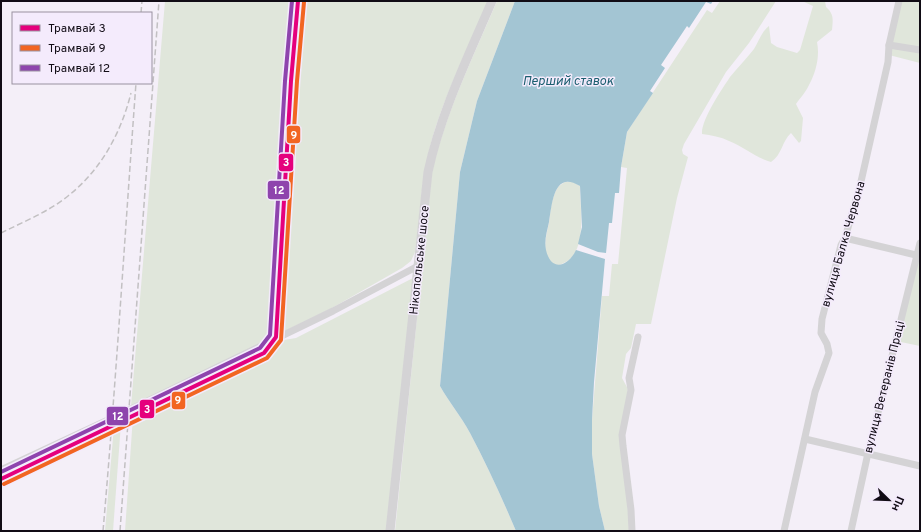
<svg xmlns="http://www.w3.org/2000/svg" width="921" height="532" viewBox="0 0 921 532" font-family="Overpass,sans-serif">
<style>
.green{fill:#e0e6db}
.water{fill:#a3c5d3}
.lines{fill:none;stroke-linecap:round;stroke-linejoin:round}
.minor{stroke:#d4d3d5;stroke-width:7}
.major{stroke:#d4d3d5;stroke-width:9}
.rail{stroke:#c2c0c2;stroke-width:1.5;stroke-dasharray:6 3;stroke-linecap:butt}
.tram-1-casing{stroke:#f4ebfc;stroke-width:7}
.tram-2-casing{stroke:#f4ebfc;stroke-width:7}
.tram-3-casing{stroke:#f4ebfc;stroke-width:7}
.tram-1{stroke:#e5007d;stroke-width:4}
.tram-2{stroke:#f26522;stroke-width:4}
.tram-3{stroke:#8e44ad;stroke-width:4}
.labels{text-anchor:middle;stroke-width:3;stroke-linejoin:round;paint-order:stroke}
.street-label{font-size:12px;fill:#110c15;stroke:#f4ebfc}
.water-label{font-size:13px;font-style:italic;fill:#1b5e6f;stroke:#f4ebfc}
.line-badge{stroke:#f4ebfc;stroke-width:1.5}
.badge-label{font-size:11px;text-anchor:middle;font-weight:bold;fill:#fff}
</style>
<rect width="100%" height="100%" fill="#f4eff8"/>
<g class="green">
<path d="M 165,1 L 488,1 C 469,46 444,96 431,143 C 421,178 420,216 415,252 L 411,261 L 402,268 L 332,308 L 131,406 Z"/>
<path d="M 497,1 L 515,1 L 477,101 L 460,172 L 440,386 C 449,402 461,416 470,433 C 487,465 502,498 516,531 L 395,531 L 432,172 C 446,112 473,57 497,1 Z"/>
<polygon points="720,1 776,1 749,43 726,72 684,144 682,150 683,154 688,157 677,198 651,324 636,324 631,348 626,354 622,378 628,389 620,434 628,510 629,531 605,531 599,506 592,454 592,420 602,296 609,296 612,264 618,264 627,168 621,167 627,132 707,10 712,13"/>
<path d="M 802,1 L 825,1 L 826,7 C 834,14 833,19 832,30 L 817,42 C 820,56 816,72 809,85 C 806,92 800,98 796,104 L 803,118 L 801,141 L 799,143 L 791,133 C 782,141 782,155 771,162 C 756,158 744,147 729,141 C 721,137 711,135 702,134 C 701,120 722,89 730,77 C 738,67 747,58 754,49 C 759,41 762,31 769,26 L 771,43 L 777,47 L 797,53 L 800,50 L 813,6 Z"/>
<polygon points="899,1 920,1 920,63 889,55"/>
<path d="M 565,182 L 573,182 L 580,186 C 580,208 588,252 564,263 C 559,266 554,266 550,261 C 541,250 547,234 549,222 C 551,210 551,198 558,187 C 560,185 563,183 565,182 Z"/>
<polygon points="920,256 920,346 896,341"/>
<polygon points="413,278 386,531 125,531 133,416 265,355 278,341 296,338"/>
<polygon points="121,423 113,531 105,531 114,426"/>
</g>
<path class="water" d="M 515,1 L 713,1 L 711,4 L 706,2 L 689,28 L 687,26 L 661,65 L 665,68 L 650,91 L 653,93 L 627,132 L 621,167 L 619,193 L 615,193 L 612,223 L 609,223 L 606,253 L 598,252 L 578,244 L 582,227 L 580,186 C 553,169 552,206 549,222 C 547,232 544,240 546,250 C 551,272 568,267 576,250 L 605,259 L 594,382 L 592,420 L 592,454 L 599,506 L 605,531 L 516,531 C 502,498 487,465 470,433 C 461,416 449,402 440,386 L 460,172 L 477,101 Z"/>
<g class="lines">
<g class="minor">
<polyline points="889,45 920,50"/>
<polyline points="845,238 920,256"/>
<polyline points="805,439 920,466"/>
<polyline points="1,470 123,413 333,311 418,266"/>
<polyline points="632,531 631,510 623,446 622,435 631,390 629,378 638,337"/>
<polyline points="784,531 815,392 829,353 827,344 821,333 822,319 841,245 845,238 860,186 888,62 889,45 899,1"/>
<polyline points="851,531 868,453 920,243"/>
</g>
<path class="major" d="M 390,531 L 428,172 C 441,112 468,57 492,1"/>
<g class="rail">
<polyline points="141,13 142,1"/>
<path d="M 1,233 C 23,222 48,212 68,196 C 101,170 121,133 131,93"/>
<path d="M 103,531 C 116,382 125,232 136,83"/>
<polyline points="120,531 159,1"/>
</g>
<defs>
<polyline id="tram-1" points="1,479 264,353 276,337 291,81 298,1"/>
<polyline id="tram-2" points="4,484 267,358 281,340 297,81 304,2"/>
<polyline id="tram-3" points="1,472 260,348 270,335 285,81 292,1"/>
</defs>
<use href="#tram-1" class="tram-1-casing"/>
<use href="#tram-2" class="tram-2-casing"/>
<use href="#tram-3" class="tram-3-casing"/>
<use href="#tram-1" class="tram-1"/>
<use href="#tram-2" class="tram-2"/>
<use href="#tram-3" class="tram-3"/>
</g>
<g class="labels">
<g class="street-label">
<text transform="translate(843 244) rotate(-74)" y="4">вулиця Балка Червона</text>
<text transform="translate(419 260) rotate(-84)" y="4">Нікопольське шосе</text>
<text transform="translate(884 387) rotate(-76)" y="4">вулиця Ветеранів Праці</text>
</g>
<g class="water-label">
<text x="568" y="85">Перший ставок</text>
</g>
</g>
<g class="line-badge">
<rect x="286" y="125" width="15" height="19" rx="4" fill="#f26522"/>
<rect x="278" y="153" width="16" height="19" rx="4" fill="#e5007d"/>
<rect x="267" y="180" width="23" height="20" rx="4" fill="#8e44ad"/>
<rect x="171" y="391" width="15" height="19" rx="4" fill="#f26522"/>
<rect x="139" y="399" width="16" height="20" rx="4" fill="#e5007d"/>
<rect x="106" y="406" width="23" height="20" rx="4" fill="#8e44ad"/>
</g>
<g class="badge-label">
<text x="294" y="139">9</text>
<text x="286" y="166">3</text>
<text x="279" y="194">12</text>
<text x="178" y="404">9</text>
<text x="147" y="413">3</text>
<text x="118" y="420">12</text>
</g>
<rect width="921" height="532" fill="none" stroke="#110c15" stroke-width="4"/>
<rect x="12" y="12" width="140" height="72" fill="#f4ebfc" stroke="#9992a0"/>
<rect x="20" y="25" width="20" height="6" fill="#e5007d" stroke="#9992a0"/>
<text x="48" y="32" font-size="12" fill="#110c15">Трамвай 3</text>
<rect x="20" y="45" width="20" height="6" fill="#f26522" stroke="#9992a0"/>
<text x="48" y="52" font-size="12" fill="#110c15">Трамвай 9</text>
<rect x="20" y="65" width="20" height="6" fill="#8e44ad" stroke="#9992a0"/>
<text x="48" y="72" font-size="12" fill="#110c15">Трамвай 12</text>
<g transform="translate(889 500) rotate(113)" stroke="#f4ebfc" stroke-width="3" paint-order="stroke">
<path d="M0-3L7 15L0 10L-7 15Z" fill="#110c15"/>
<text y="-6" font-size="11" font-weight="bold" text-anchor="middle" fill="#110c15">Пн</text>
</g>
</svg>
